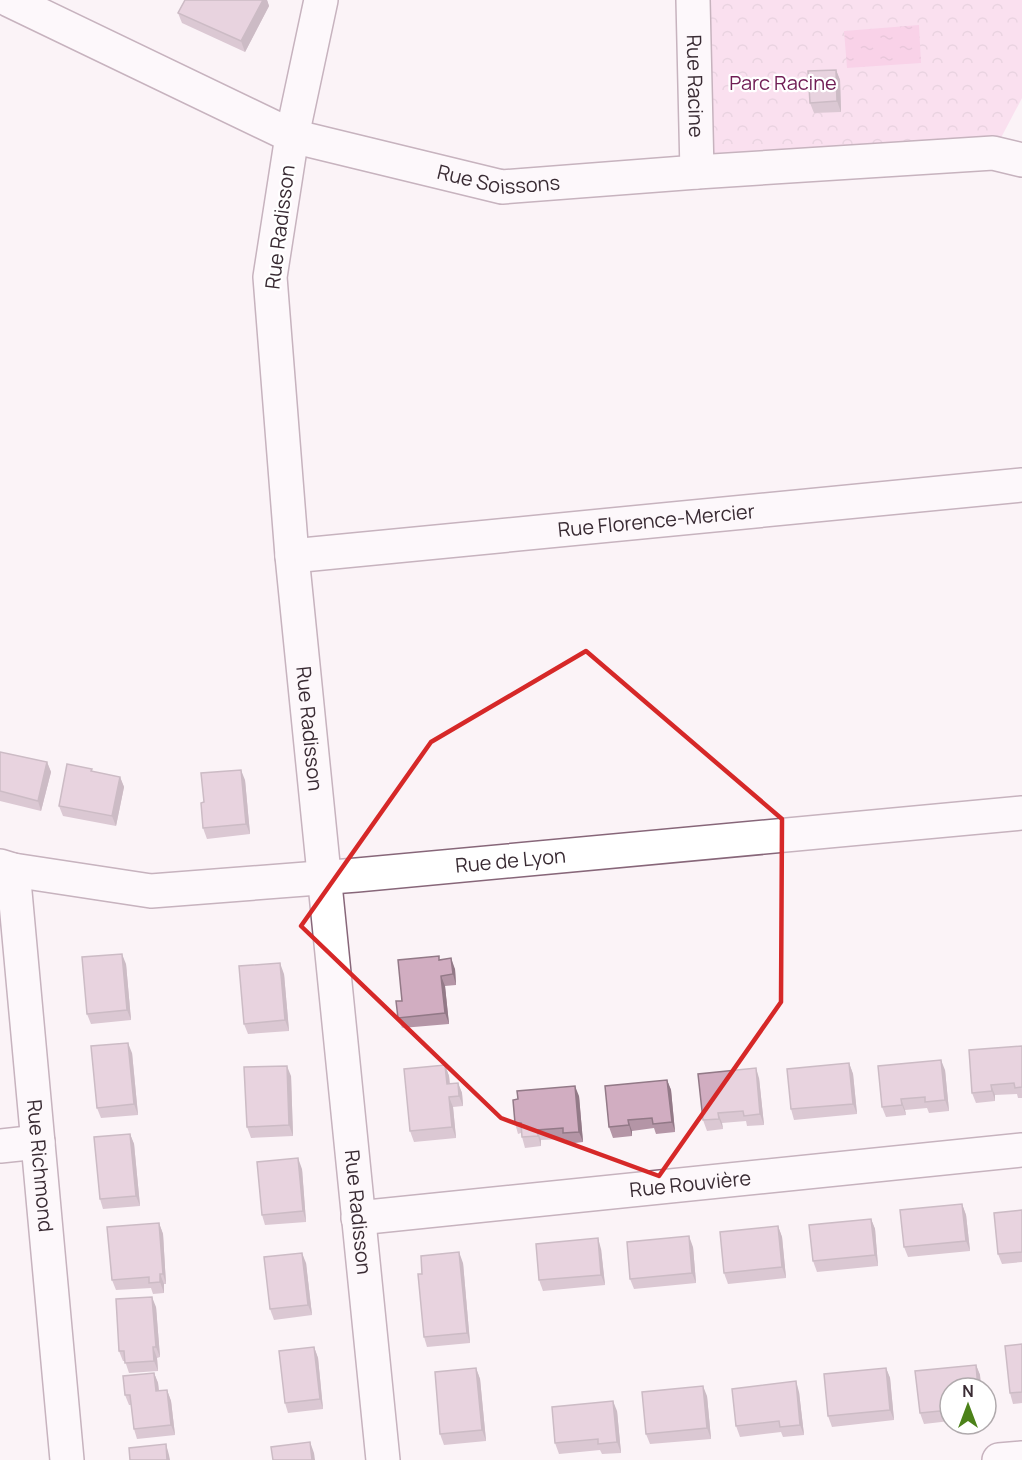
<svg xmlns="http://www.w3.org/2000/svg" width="1022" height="1460" viewBox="0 0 1022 1460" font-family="Manrope,sans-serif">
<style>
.park{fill:url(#park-crowns)}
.water{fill:url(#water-ripples)}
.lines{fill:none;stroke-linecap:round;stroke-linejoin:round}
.minor-casing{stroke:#876679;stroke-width:36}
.minor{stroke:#fff;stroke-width:33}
.wall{fill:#b495a6}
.shaded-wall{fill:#927987}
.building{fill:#d1adc1;stroke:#927987;stroke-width:1.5}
.marked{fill:none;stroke:#d62828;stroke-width:4.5;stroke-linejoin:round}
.labels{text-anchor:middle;stroke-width:4.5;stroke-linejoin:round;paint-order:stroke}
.park-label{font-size:20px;fill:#701d55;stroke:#fff}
.street-label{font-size:20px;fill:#392b33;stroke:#fff}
</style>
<defs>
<pattern id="park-crowns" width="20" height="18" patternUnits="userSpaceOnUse" patternTransform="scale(1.5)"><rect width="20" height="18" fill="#f8cbe5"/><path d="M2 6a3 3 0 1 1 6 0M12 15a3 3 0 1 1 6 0" fill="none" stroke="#d5aec5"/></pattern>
<pattern id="water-ripples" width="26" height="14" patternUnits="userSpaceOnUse" patternTransform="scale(1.5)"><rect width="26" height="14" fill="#f5abd6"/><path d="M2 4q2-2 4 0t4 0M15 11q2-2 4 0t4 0" fill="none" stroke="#d393b8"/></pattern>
</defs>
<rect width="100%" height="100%" fill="#fbf3f7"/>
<polygon class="park" points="693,0 1022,0 1022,98 993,153 697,172"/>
<polygon class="water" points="919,25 921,63 847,68 844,31"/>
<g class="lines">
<defs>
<g id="minor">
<path id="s1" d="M 9,0 L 292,136 L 502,187 L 697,172 L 993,153 L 1022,160"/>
<path id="s2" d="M 321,0 L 292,136 L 270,277 L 292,556 L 383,1460"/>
<path id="s3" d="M 693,0 L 697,172"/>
<path id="s4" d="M 292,556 L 1022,485"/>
<path id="s5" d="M 0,866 L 13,870 L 151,891 L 357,875 L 1022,813"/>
<path id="s6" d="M 13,870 L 67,1460"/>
<polyline points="0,1146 38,1142"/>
<path id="s7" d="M 358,1218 L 1022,1150"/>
<polyline points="999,1460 1022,1458"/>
</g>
</defs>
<use href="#minor" class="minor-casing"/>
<use href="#minor" class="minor"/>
</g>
<g class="wall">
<polygon points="185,0 267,0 269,6 245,52 182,23 178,13"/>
<polygon points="836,70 840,80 841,112 814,113 810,103"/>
<polygon points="0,752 47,762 51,772 41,811 0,801"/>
<polygon points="120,777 124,787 116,826 63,816 59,806"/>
<polygon points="245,780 250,834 207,839 203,828 204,802"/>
<polygon points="440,960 455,969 456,985 445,986 449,1024 402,1028 398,1018 402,1001"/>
<polygon points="126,964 131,1020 91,1024 87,1014"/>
<polygon points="284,974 289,1031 248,1034 244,1024"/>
<polygon points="1022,1046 1022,1098 1018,1098 1017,1094 995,1095 995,1101 976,1103 972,1093"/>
<polygon points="132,1053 138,1115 101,1118 97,1108"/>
<polygon points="849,1063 853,1074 857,1114 794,1120 791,1109"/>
<polygon points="445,1065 449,1076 450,1083 458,1083 462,1093 463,1106 453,1107 456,1138 414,1142 410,1131"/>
<polygon points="945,1070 949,1111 929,1113 927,1108 905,1110 906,1115 886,1117 882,1107"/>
<polygon points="291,1076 293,1136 251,1138 247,1127"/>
<polygon points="759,1078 764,1125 747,1126 746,1121 722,1123 723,1129 707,1131 703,1120"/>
<polygon points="667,1080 671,1090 675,1132 656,1134 654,1128 632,1131 632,1136 613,1138 609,1127"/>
<polygon points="579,1096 583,1142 567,1144 565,1139 541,1140 541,1146 525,1148 522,1137 521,1133 518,1134 515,1123"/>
<polygon points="130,1134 134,1144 140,1206 103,1209 100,1199"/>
<polygon points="302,1169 306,1222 265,1225 262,1215"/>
<polygon points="962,1204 966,1215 970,1251 908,1257 904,1247"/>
<polygon points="1022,1210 1022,1262 1002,1264 998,1254"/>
<polygon points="871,1219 875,1229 878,1266 817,1272 813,1261"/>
<polygon points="159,1223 163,1234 166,1284 164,1284 164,1293 153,1294 151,1288 116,1290 112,1280"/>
<polygon points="778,1226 782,1237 786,1278 728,1284 724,1273"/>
<polygon points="693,1247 696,1283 634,1289 630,1279"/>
<polygon points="601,1249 605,1285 543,1291 539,1280"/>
<polygon points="306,1263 312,1315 274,1320 270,1309"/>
<polygon points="463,1263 470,1343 427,1347 424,1337 422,1274"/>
<polygon points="156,1307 160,1357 157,1358 158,1371 129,1373 125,1361 123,1361 119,1351"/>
<polygon points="1022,1344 1022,1403 1013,1404 1010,1393"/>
<polygon points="314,1347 318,1358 323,1409 288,1413 285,1403"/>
<polygon points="976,1365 980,1375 981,1388 950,1388 950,1421 924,1424 920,1413 915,1371"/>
<polygon points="476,1368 480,1379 486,1441 444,1445 440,1434"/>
<polygon points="886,1368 890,1378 894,1420 832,1427 828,1416"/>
<polygon points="154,1373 158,1383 159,1391 167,1390 171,1401 175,1435 137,1439 134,1429 131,1405 129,1405 125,1395"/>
<polygon points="799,1392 804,1435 783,1437 781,1432 740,1437 736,1426"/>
<polygon points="707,1396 711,1439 650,1444 646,1434"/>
<polygon points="617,1411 621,1453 602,1454 600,1450 559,1454 555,1443"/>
</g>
<g class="shaded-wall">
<polygon points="263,0 267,0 269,6 245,52 241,41"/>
<polygon points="836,70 840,80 841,112 837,101"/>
<polygon points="47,762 51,772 41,811 38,801"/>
<polygon points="241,770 245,780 250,834 246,824"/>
<polygon points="120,777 124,787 116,826 112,816"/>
<polygon points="122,954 126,964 131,1020 127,1010"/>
<polygon points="451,958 455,969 456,985 453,974"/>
<polygon points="280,963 284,974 289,1031 285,1020"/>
<polygon points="441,976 445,986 449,1024 445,1013"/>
<polygon points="128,1043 132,1053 138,1115 134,1104"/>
<polygon points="941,1060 945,1070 949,1111 945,1100"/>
<polygon points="849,1063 853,1074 857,1114 853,1104"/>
<polygon points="445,1065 449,1076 450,1094 447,1084"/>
<polygon points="287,1066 291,1076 293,1136 289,1125"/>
<polygon points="756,1068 759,1078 764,1125 760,1114"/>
<polygon points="667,1080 671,1090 675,1132 672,1122"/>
<polygon points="458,1083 462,1093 463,1106 459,1096"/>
<polygon points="991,1085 995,1095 995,1101 992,1091"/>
<polygon points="575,1086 579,1096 583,1142 579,1132"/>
<polygon points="449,1097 453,1107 456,1138 452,1127"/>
<polygon points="901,1099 905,1110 906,1115 902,1105"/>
<polygon points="718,1113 722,1123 723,1129 719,1119"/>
<polygon points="628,1120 632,1131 632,1136 629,1125"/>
<polygon points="537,1130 541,1140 541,1146 538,1136"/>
<polygon points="130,1134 134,1144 140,1206 136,1196"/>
<polygon points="298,1158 302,1169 306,1222 303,1211"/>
<polygon points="962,1204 966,1215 970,1251 966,1241"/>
<polygon points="871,1219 875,1229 878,1266 875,1255"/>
<polygon points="159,1223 163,1234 166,1284 163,1274"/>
<polygon points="778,1226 782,1237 786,1278 782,1267"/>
<polygon points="689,1236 693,1247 696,1283 692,1273"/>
<polygon points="598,1238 601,1249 605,1285 601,1275"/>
<polygon points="459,1252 463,1263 470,1343 467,1333"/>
<polygon points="302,1253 306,1263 312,1315 308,1305"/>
<polygon points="160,1274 164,1284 164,1293 160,1282"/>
<polygon points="152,1297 156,1307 160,1357 156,1347"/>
<polygon points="153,1347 157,1358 158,1371 154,1361"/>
<polygon points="314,1347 318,1358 323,1409 320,1399"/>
<polygon points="976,1365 980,1375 981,1388 978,1388"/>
<polygon points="476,1368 480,1379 486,1441 482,1430"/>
<polygon points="886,1368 890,1378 894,1420 890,1410"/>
<polygon points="154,1373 158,1383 160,1402 156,1391"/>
<polygon points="796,1381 799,1392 804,1435 800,1425"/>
<polygon points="703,1386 707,1396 711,1439 707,1428"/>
<polygon points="167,1390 171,1401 175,1435 171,1425"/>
<polygon points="613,1401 617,1411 621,1453 617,1442"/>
<polygon points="310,1442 314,1453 315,1460 312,1460"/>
<polygon points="166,1444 169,1455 170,1460 167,1460"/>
</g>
<g class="building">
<polygon points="185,0 263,0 241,41 178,13"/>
<polygon points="836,70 837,101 810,103 808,71"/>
<polygon points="0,752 47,762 38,801 0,791"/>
<polygon points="67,764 92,769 91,771 120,777 112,816 59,806"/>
<polygon points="241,770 246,824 203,828 201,803 204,802 201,773"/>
<polygon points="122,954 127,1010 87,1014 82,957"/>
<polygon points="439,956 439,960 451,958 453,974 441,976 445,1013 398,1018 396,1001 402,1001 398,960"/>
<polygon points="280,963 285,1020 244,1024 239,966"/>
<polygon points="128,1043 134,1104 97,1108 91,1046"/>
<polygon points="1022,1046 1022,1087 1015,1088 1014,1083 991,1085 992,1091 972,1093 969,1050"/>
<polygon points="941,1060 945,1100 925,1102 925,1097 901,1099 902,1105 882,1107 878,1066"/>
<polygon points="849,1063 853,1104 791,1109 787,1069"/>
<polygon points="445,1065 447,1084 458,1083 459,1096 449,1097 452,1127 410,1131 404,1069"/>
<polygon points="287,1066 289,1125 247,1127 244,1067"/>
<polygon points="756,1068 760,1114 744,1116 743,1111 718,1113 719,1119 703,1120 698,1074"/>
<polygon points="667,1080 672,1122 653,1124 652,1118 628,1120 629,1125 609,1127 605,1086"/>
<polygon points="575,1086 579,1132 563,1133 563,1128 537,1130 538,1136 522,1137 521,1123 515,1123 513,1100 518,1099 517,1091"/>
<polygon points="130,1134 136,1196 100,1199 94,1137"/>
<polygon points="298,1158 303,1211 262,1215 257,1162"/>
<polygon points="962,1204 966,1241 904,1247 900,1210"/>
<polygon points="1022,1210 1022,1252 998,1254 994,1213"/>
<polygon points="871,1219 875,1255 813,1261 809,1225"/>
<polygon points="159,1223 163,1274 160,1274 160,1282 149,1283 149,1277 112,1280 107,1227"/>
<polygon points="778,1226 782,1267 724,1273 720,1232"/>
<polygon points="689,1236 692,1273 630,1279 627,1242"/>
<polygon points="598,1238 601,1275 539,1280 536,1244"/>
<polygon points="459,1252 467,1333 424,1337 418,1274 422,1274 421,1256"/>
<polygon points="302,1253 308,1305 270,1309 264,1257"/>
<polygon points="152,1297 156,1347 153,1347 154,1361 125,1363 124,1351 119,1351 116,1299"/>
<polygon points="1022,1344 1022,1392 1010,1393 1005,1346"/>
<polygon points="314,1347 320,1399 285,1403 279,1351"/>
<polygon points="976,1365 978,1388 950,1388 950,1410 920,1413 915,1371"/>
<polygon points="476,1368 482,1430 440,1434 435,1372"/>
<polygon points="886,1368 890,1410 828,1416 824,1374"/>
<polygon points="154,1373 156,1391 167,1390 171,1425 134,1429 130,1395 125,1395 123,1376"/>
<polygon points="796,1381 800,1425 780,1427 779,1421 736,1426 732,1389"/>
<polygon points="703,1386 707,1428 646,1434 642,1392"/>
<polygon points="613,1401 617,1442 598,1444 598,1439 555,1443 552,1407"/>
<polygon points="310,1442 312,1460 273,1460 271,1447"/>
<polygon points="166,1444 167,1460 130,1460 129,1448"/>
</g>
<path d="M0 0H1022V1460H0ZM 586,651 L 782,819 L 781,1002 L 659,1176 L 501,1118 L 301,926 L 431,742 Z" fill="#fbf3f7" fill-opacity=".55" fill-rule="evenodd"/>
<path class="marked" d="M 586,651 L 782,819 L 781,1002 L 659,1176 L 501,1118 L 301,926 L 431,742 Z"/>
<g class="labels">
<g class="park-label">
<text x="783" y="90">Parc Racine</text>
</g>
<g class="street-label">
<text dy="7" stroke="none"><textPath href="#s3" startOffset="86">Rue Racine</textPath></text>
<text dy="7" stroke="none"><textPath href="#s1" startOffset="526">Rue Soissons</textPath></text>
<text transform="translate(280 227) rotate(-83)" y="7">Rue Radisson</text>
<text dy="7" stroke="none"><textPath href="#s4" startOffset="366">Rue Florence-Mercier</textPath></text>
<text dy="7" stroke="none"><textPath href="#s2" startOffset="735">Rue Radisson</textPath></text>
<text dy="7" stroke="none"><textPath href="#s5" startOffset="514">Rue de Lyon</textPath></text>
<text dy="7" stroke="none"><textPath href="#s6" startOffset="297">Rue Richmond</textPath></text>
<text dy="7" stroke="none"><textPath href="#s7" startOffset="334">Rue Rouvière</textPath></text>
<text dy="7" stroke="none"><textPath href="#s2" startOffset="1221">Rue Radisson</textPath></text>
</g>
</g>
<g transform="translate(968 1406)"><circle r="28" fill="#ffffff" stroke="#b0aaad" stroke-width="1.5"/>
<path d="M0-4.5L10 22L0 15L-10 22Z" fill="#4c8219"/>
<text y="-9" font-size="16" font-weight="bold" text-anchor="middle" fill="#392b33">N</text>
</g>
</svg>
